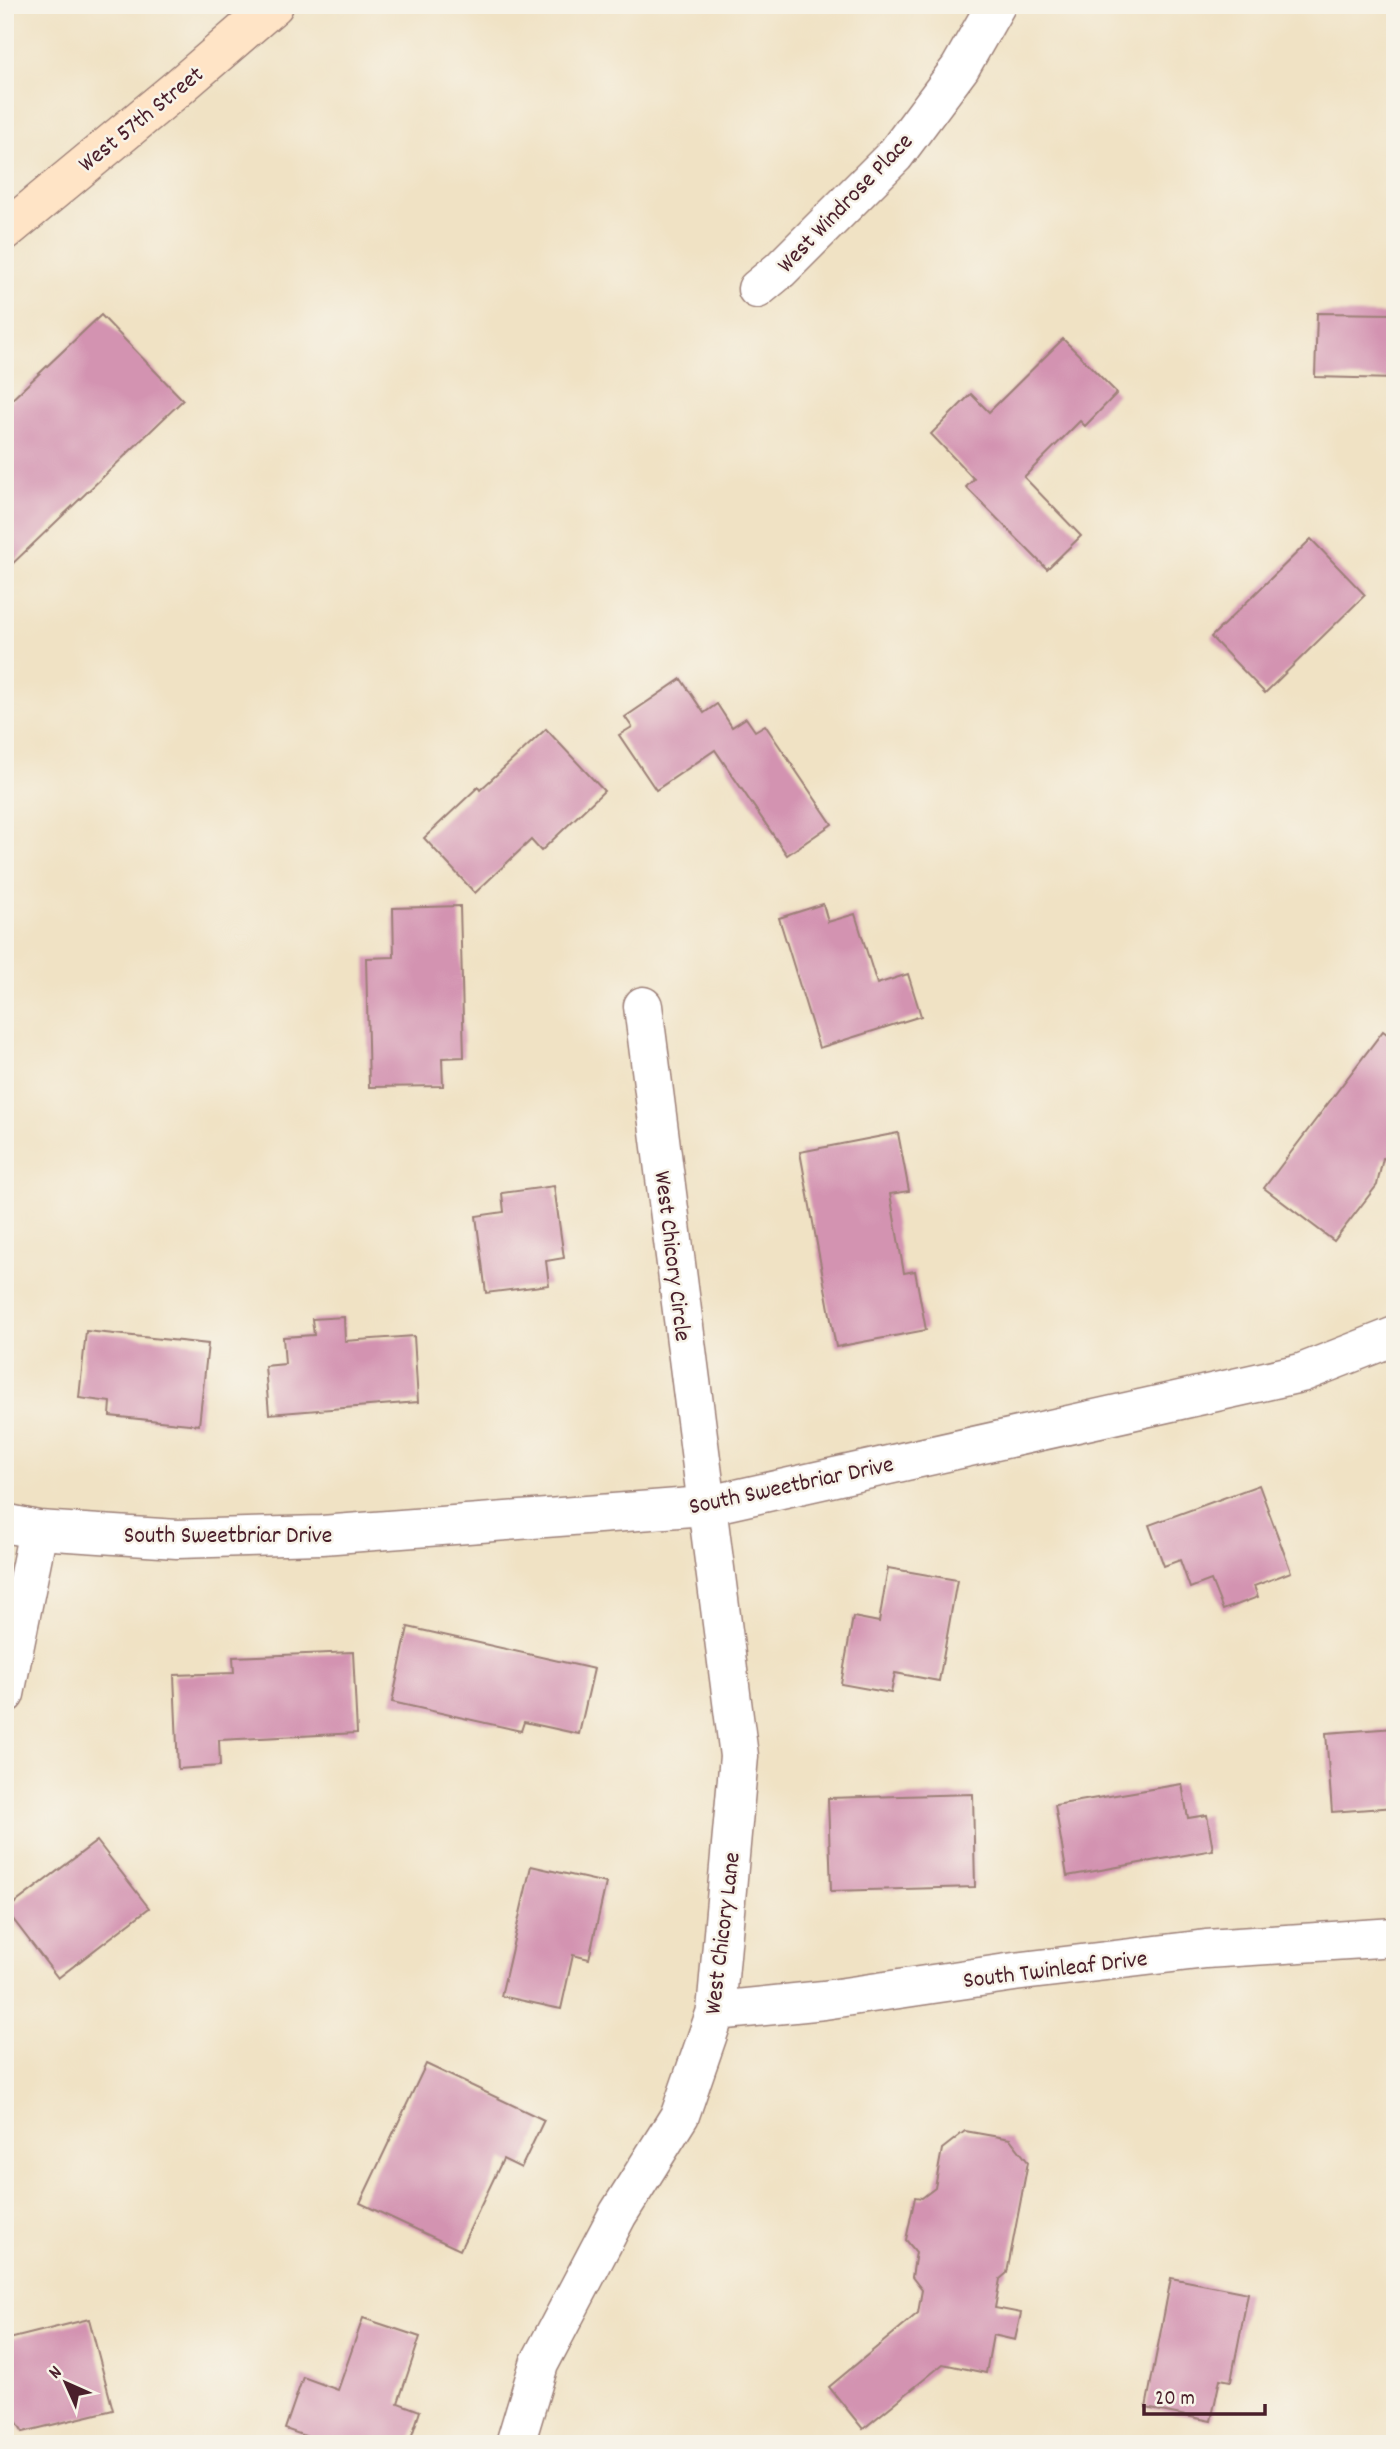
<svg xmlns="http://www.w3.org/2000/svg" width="1400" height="2449" viewBox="0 0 1400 2449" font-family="Dekko,sans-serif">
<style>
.building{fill:#d393b1}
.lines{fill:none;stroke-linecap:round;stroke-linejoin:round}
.minor-casing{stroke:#9d8078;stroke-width:41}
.secondary-casing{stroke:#9d8078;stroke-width:41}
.minor{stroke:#fff;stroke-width:38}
.secondary{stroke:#ffe4c6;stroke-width:38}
.labels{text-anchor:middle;stroke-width:5;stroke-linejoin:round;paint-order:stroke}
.street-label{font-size:24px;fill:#4a1f2b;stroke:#f7f3e8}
</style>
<rect width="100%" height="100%" fill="#f7f3e8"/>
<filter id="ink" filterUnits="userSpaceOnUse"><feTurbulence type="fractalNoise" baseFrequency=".0143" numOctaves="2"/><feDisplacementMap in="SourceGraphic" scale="14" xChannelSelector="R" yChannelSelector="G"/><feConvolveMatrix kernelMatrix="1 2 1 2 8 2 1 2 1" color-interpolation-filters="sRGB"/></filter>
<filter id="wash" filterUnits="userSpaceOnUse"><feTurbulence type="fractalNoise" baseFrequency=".00686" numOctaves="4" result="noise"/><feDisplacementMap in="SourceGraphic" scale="28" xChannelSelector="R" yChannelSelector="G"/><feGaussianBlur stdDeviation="1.57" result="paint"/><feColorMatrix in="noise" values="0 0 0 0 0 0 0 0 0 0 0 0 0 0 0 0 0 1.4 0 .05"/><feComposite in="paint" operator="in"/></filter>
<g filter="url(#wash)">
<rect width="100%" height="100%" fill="#f0e2c4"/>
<g id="blocks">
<g class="building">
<polygon points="1317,313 1395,314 1395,379 1315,377"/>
<polygon points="101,315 183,400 5,571 5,406"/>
<polygon points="1063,339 1117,393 1085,426 1080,421 1024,477 1081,536 1047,569 966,487 974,479 931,434 971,394 989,412"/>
<polygon points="1311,539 1365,595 1265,693 1211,637"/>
<polygon points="681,679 704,713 717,704 732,727 746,718 755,731 765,725 832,824 787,855 715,750 656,790 619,735 632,727 625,717"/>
<polygon points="546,729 604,791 541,851 531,840 475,893 424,838 478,787 480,790"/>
<polygon points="823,904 828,922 855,914 877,984 908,974 921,1016 819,1048 779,918"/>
<polygon points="460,906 464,1057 442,1058 443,1086 369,1087 366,958 394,957 393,908"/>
<polygon points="1383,1031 1395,1040 1395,1161 1383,1158 1377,1185 1334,1241 1264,1188"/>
<polygon points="898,1133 909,1191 890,1194 904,1273 915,1271 926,1330 836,1347 800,1152"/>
<polygon points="554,1186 564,1258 546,1261 549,1285 486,1293 476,1216 504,1212 502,1193"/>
<polygon points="344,1317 345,1341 414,1336 418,1402 269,1414 265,1366 285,1364 283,1337 314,1335 312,1319"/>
<polygon points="86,1331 208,1344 199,1425 110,1416 111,1402 79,1398"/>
<polygon points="1259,1485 1291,1572 1254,1586 1258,1597 1223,1610 1211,1580 1190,1588 1180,1560 1164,1566 1149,1525"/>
<polygon points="888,1568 957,1580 939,1681 895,1673 891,1693 841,1684 853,1617 879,1622"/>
<polygon points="408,1627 594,1669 579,1734 524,1722 521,1731 392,1702"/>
<polygon points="353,1652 357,1733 219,1740 220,1766 178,1769 174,1675 234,1673 233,1657"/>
<polygon points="1395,1728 1395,1807 1332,1812 1326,1733"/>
<polygon points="1182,1784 1188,1818 1207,1815 1213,1850 1067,1876 1055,1805"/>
<polygon points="973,1794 975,1887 831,1891 828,1798"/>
<polygon points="97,1841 149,1908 58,1978 6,1910"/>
<polygon points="531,1866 606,1883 589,1959 573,1955 561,2009 501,1996"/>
<polygon points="426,2064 544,2120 521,2168 503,2159 460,2250 360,2203"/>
<polygon points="965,2131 1010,2139 1028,2162 1007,2273 1000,2279 995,2308 1021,2313 1015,2340 993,2335 986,2373 943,2364 863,2429 829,2387 918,2313 922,2290 912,2277 916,2252 906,2240 915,2197 922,2198 935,2188 942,2149"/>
<polygon points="1171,2278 1248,2293 1231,2381 1220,2379 1211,2421 1146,2408"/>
<polygon points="363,2318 420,2337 398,2403 420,2411 409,2444 328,2444 285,2429 303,2377 338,2390"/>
<polygon points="89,2319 113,2410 23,2432 13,2416 5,2421 5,2340"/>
</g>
</g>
</g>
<g filter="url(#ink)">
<use href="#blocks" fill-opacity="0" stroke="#9d8078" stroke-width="2"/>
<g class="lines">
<defs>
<g id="minor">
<polyline points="757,289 780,270 895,155 960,68 996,5"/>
<polyline points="5,1523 38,1530 177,1539 322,1535 705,1506 1301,1373 1395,1336"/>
<polyline points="5,1694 38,1530"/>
<polyline points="716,2011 824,2000 1014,1972 1206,1949 1395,1937"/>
<polyline points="515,2444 539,2364 618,2214 680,2115 716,2011 739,1756 643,1006"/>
</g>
<polyline id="secondary" points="5,231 179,87 274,5"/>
</defs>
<use href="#minor" class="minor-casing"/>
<use href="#secondary" class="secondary-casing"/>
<use href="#minor" class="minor"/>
<use href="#secondary" class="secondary"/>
</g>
</g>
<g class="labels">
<g class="street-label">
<text transform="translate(140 118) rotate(-39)" y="8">West 57th Street</text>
<text transform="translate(844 202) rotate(-46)" y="8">West Windrose Place</text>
<text transform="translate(674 1256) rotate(83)" y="8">West Chicory Circle</text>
<text transform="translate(791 1484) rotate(-12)" y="8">South Sweetbriar Drive</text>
<text x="228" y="1542">South Sweetbriar Drive</text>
<text transform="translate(721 1933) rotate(-83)" y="8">West Chicory Lane</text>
<text transform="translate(1055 1968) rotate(-7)" y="8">South Twinleaf Drive</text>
</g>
</g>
<rect width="1400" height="2449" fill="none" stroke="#f7f3e8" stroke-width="28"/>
<g transform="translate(66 2383) rotate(315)" stroke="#f7f3e8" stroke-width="5" paint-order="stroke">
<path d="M0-5L12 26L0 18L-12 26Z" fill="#4a1f2b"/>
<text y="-10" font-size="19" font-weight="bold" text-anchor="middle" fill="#4a1f2b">N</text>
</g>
<path d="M1144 2404v10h121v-10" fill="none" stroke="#4a1f2b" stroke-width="3.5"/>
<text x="1155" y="2404" font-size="21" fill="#4a1f2b" stroke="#f7f3e8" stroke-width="5" paint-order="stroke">20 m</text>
</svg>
